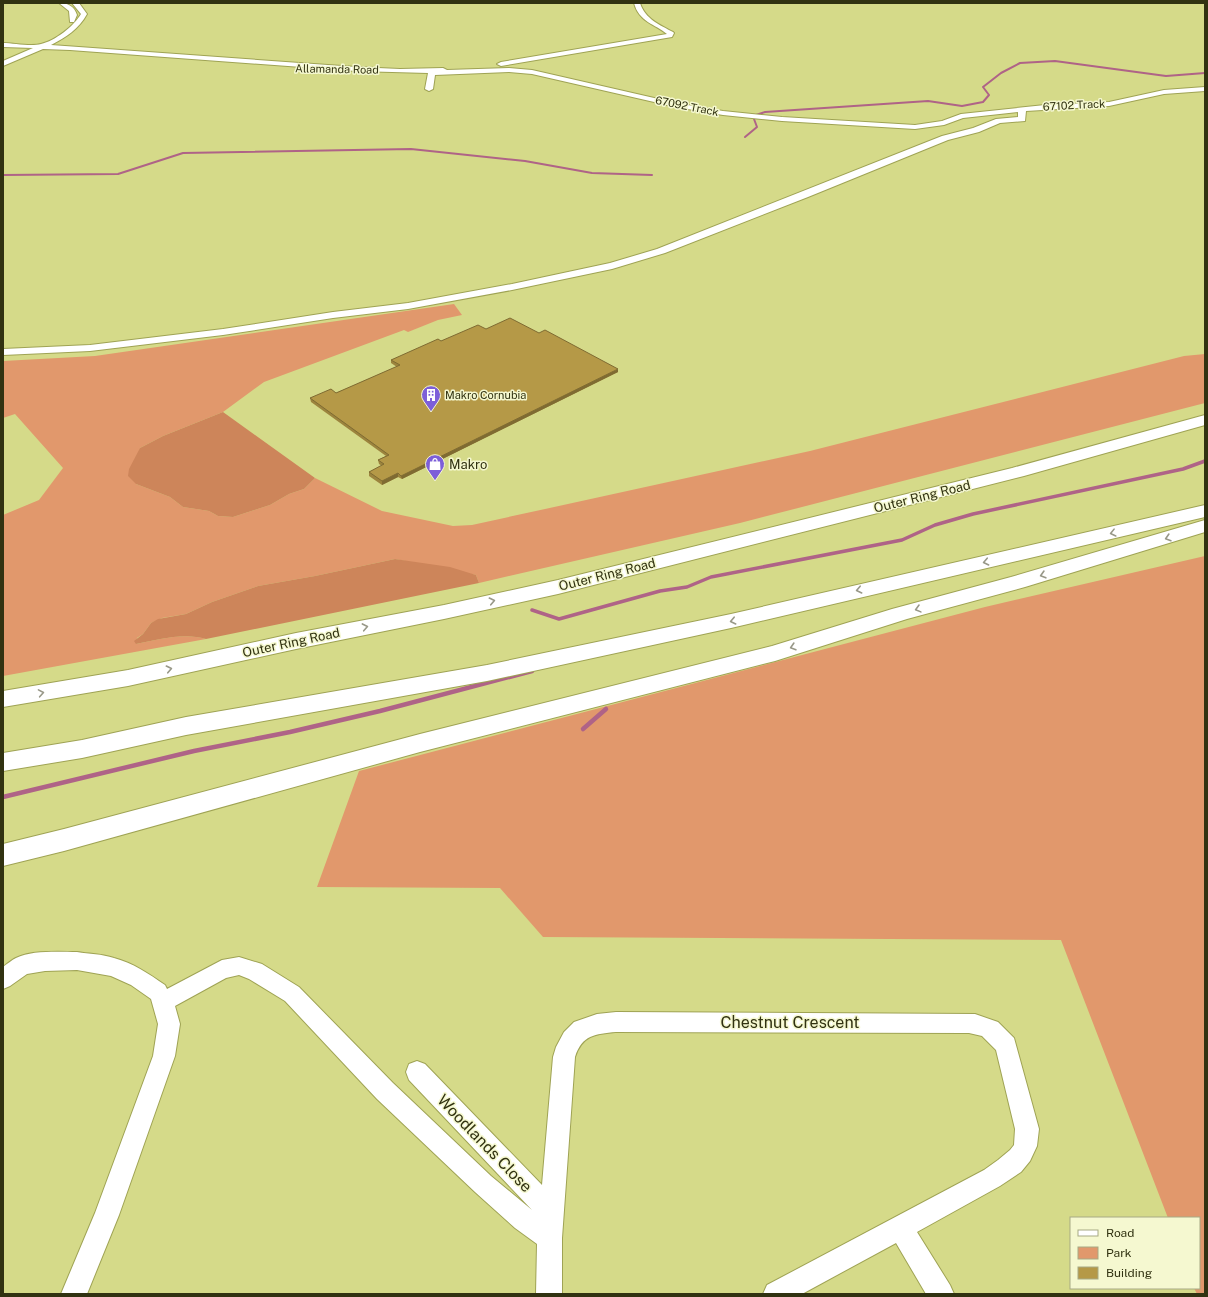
<svg xmlns="http://www.w3.org/2000/svg" width="1208" height="1297" viewBox="0 0 1208 1297" font-family="'Public Sans',sans-serif">
<style>
.green{fill:#e1986c}
.forest{fill:#cd855a}
.lines{fill:none;stroke-linecap:round;stroke-linejoin:round}
.stream-far2{stroke:#af6387;stroke-width:2}
.stream-far1{stroke:#af6387;stroke-width:3.5}
.stream{stroke:#af6387;stroke-width:4.5}
.minor-casing{stroke:#9fa354;stroke-width:2}
.highway-casing{stroke:#9fa354;stroke-width:2}
.minor{fill:#fff;fill-rule:evenodd}
.highway{fill:#fff;fill-rule:evenodd}
.wall{fill:#9c843d}
.shaded-wall{fill:#7f6b32}
.building{fill:#b59947;stroke:#7f6b32}
.oneway{stroke:#989888}
.labels{text-anchor:middle;stroke-width:3;stroke-linejoin:round;paint-order:stroke}
.far-street-label{font-size:11px;fill:#313211;stroke:#f5f8d0}
.far-poi-label{font-size:11px;fill:#313211;stroke:#f5f8d0;text-anchor:start}
.poi-label{font-size:13px;fill:#313211;stroke:#f5f8d0;text-anchor:start}
.street-label{font-size:13px;fill:#313211;stroke:#f5f8d0}
.near-street-label{font-size:16px;fill:#313211;stroke:#f5f8d0}
</style>
<rect width="100%" height="100%" fill="#d5da89"/>
<g class="green">
<path d="M 454,304 L 462,315 L 438,320 L 408,332 L 404,330 L 264,382 L 223,412 L 163,436 L 140,448 L 136,484 L 170,497 L 183,507 L 209,511 L 218,516 L 233,517 L 270,505 L 289,494 L 304,489 L 315,478 L 382,511 L 453,526 L 472,525 L 810,451 L 1184,356 L 1205,354 L 1205,403 L 740,523 L 479,583 L 476,575 L 395,559 L 315,576 L 258,586 L 212,602 L 186,614 L 162,618 L 151,623 L 143,634 L 137,638 L 136,644 C 158,640 183,632 206,639 L 3,676 L 3,515 L 39,500 L 63,468 L 15,414 L 3,418 L 3,361 L 95,356 Z"/>
<polygon points="1205,556 1205,1294 1197,1294 1194,1288 1199,1288 1199,1218 1168,1218 1061,940 543,937 500,888 317,887 359,771 985,607"/>
</g>
<g class="forest">
<polygon points="223,412 315,478 304,489 289,494 270,505 233,517 218,516 209,511 183,507 170,497 136,484 128,476 129,469 140,448 163,436"/>
<path d="M 395,559 L 450,567 L 476,575 L 479,583 L 206,639 C 183,632 158,640 136,644 L 134,641 L 143,634 L 151,623 L 158,619 L 186,614 L 212,602 L 258,586 L 315,576 Z"/>
</g>
<g class="lines">
<g class="stream-far2">
<polyline points="756,115 765,112 928,101 962,106 983,102 989,95 983,87 1001,73 1020,63 1055,61 1166,76 1205,73"/>
<polyline points="745,137 757,127 754,119"/>
<polyline points="3,175 118,174 183,153 411,149 525,161 592,173 652,175"/>
</g>
<polyline class="stream-far1" points="532,610 559,619 660,591 687,587 711,577 902,540 935,525 973,514 1183,469 1205,461"/>
<g class="stream">
<polyline points="583,729 606,709"/>
<polyline points="3,797 194,751 290,732 380,711 532,671"/>
</g>
<defs>
<g id="minor">
<path d="M 59,3 C 68,3 74,6 77,15 L 74,22 L 70,22 L 69,11 Z"/>
<path d="M 72,3 L 79,3 L 87,14 C 79,29 66,37 51,45 L 356,67 L 400,69 L 443,68 L 447,70 L 509,68 L 532,70 L 676,103 L 723,111 L 782,117 L 915,125 L 942,121 L 961,114 L 1045,105 L 1109,102 L 1164,90 L 1205,87 L 1205,91 L 1164,94 L 1109,106 L 1026,111 L 1025,121 L 1000,123 L 979,132 L 948,140 L 808,197 L 665,253 L 612,269 L 512,290 L 408,309 L 333,318 L 223,335 L 90,351 L 3,355 L 3,349 L 90,345 L 223,329 L 333,312 L 408,303 L 512,284 L 610,263 L 657,249 L 942,136 L 973,128 L 996,119 L 1018,117 L 1018,112 L 963,118 L 944,125 L 915,129 L 782,121 L 723,115 L 676,107 L 532,74 L 509,72 L 435,75 L 433,89 L 429,91 L 425,89 L 428,73 L 356,71 L 70,50 L 43,49 L 3,66 L 3,61 L 33,48 L 3,47 L 3,43 C 13,43 31,47 41,44 C 55,41 74,26 81,14 Z"/>
<path d="M 634,3 L 640,3 C 645,19 660,25 673,32 L 674,33 L 672,37 L 501,66 L 497,64 L 501,62 L 667,34 C 655,24 639,22 634,3 Z"/>
<path d="M 77,952 C 89,954 102,954 114,958 C 133,963 149,974 165,985 L 167,989 L 222,960 L 239,957 L 262,964 L 299,987 L 393,1083 L 491,1176 L 532,1210 L 409,1080 L 406,1072 L 409,1064 L 417,1061 L 425,1064 L 542,1185 L 553,1057 L 556,1047 L 564,1032 L 574,1022 L 597,1014 L 616,1012 L 975,1014 L 998,1022 L 1014,1038 L 1039,1129 L 1037,1146 L 1030,1161 L 1021,1172 L 1000,1186 L 917,1232 L 950,1285 L 954,1294 L 926,1294 L 896,1243 L 802,1294 L 763,1294 L 767,1285 L 984,1170 L 998,1160 L 1010,1150 L 1014,1145 L 1015,1129 L 996,1050 L 982,1036 L 969,1033 L 616,1032 C 595,1034 582,1035 575,1057 L 562,1238 L 562,1294 L 536,1294 L 537,1244 L 515,1228 L 475,1192 L 377,1099 L 285,1001 L 249,979 L 239,975 L 226,978 L 175,1006 L 180,1024 L 175,1056 L 119,1215 L 87,1294 L 61,1294 L 95,1213 L 153,1056 L 158,1024 L 151,999 L 131,985 L 111,976 L 77,970 L 45,971 L 27,974 L 10,986 L 3,989 L 3,967 C 7,964 12,960 16,958 C 32,950 59,952 77,952 Z"/>
</g>
<g id="highway">
<polygon points="1205,415 1205,425 1024,476 558,594 444,619 296,649 128,686 3,707 3,691 128,670 296,633 444,605 558,580 1012,468"/>
<polygon points="1205,505 1205,517 731,628 487,681 186,735 82,758 3,771 3,753 82,740 186,717 487,665 731,614"/>
<polygon points="1205,520 1205,532 1025,587 907,619 775,661 420,752 64,851 3,866 3,844 64,829 420,734 772,646 892,609 1011,577"/>
</g>
</defs>
<use href="#minor" class="minor-casing"/>
<use href="#highway" class="highway-casing"/>
<use href="#minor" class="minor"/>
<use href="#highway" class="highway"/>
</g>
<polygon class="wall" points="486,329 539,333 618,372 402,479 398,477 382,485 369,476 369,472 382,466 379,464 378,460 386,456 311,402 310,398 336,393 397,367 391,363 391,360 441,341"/>
<g class="shaded-wall">
<polygon points="618,369 618,372 402,479 401,476"/>
<polygon points="398,473 398,477 382,485 382,481"/>
</g>
<polygon class="building" points="510,318 539,333 545,330 618,369 401,476 398,473 382,481 369,472 384,464 378,460 389,455 310,398 331,389 336,393 400,365 391,360 438,339 441,341 478,325 486,329"/>
<defs><path id="oneway-chevron" d="M-2-3.5L2.5 0L-2 3.5" fill="none" stroke-width="1.6" stroke-linecap="round" stroke-linejoin="round"/></defs>
<g class="oneway">
<use href="#oneway-chevron" transform="translate(1113 533) rotate(166)"/>
<use href="#oneway-chevron" transform="translate(1168 538) rotate(163)"/>
<use href="#oneway-chevron" transform="translate(986 562) rotate(168)"/>
<use href="#oneway-chevron" transform="translate(1043 575) rotate(164)"/>
<use href="#oneway-chevron" transform="translate(859 590) rotate(167)"/>
<use href="#oneway-chevron" transform="translate(492 601) rotate(-12)"/>
<use href="#oneway-chevron" transform="translate(918 609) rotate(165)"/>
<use href="#oneway-chevron" transform="translate(733 621) rotate(167)"/>
<use href="#oneway-chevron" transform="translate(365 627) rotate(-11)"/>
<use href="#oneway-chevron" transform="translate(793 647) rotate(163)"/>
<use href="#oneway-chevron" transform="translate(169 669) rotate(-12)"/>
<use href="#oneway-chevron" transform="translate(41 693) rotate(-10)"/>
</g>
<defs>
<symbol id="building-pin" viewBox="-11 -11 22 30"><path d="M0 17L-7.5 6A9.5 9.5 0 1 1 7.5 6Z" fill="#7d5fd9" stroke="#f5f8d0"/><path d="M-4-6H4V6H1V3H-1V6H-4ZM-2.5-4.3h1.7v1.8h-1.7ZM.8-4.3h1.7v1.8H.8ZM-2.5-1h1.7V.8h-1.7ZM.8-1h1.7V.8H.8Z" fill="#fff"/></symbol>
<symbol id="shop-pin" viewBox="-11 -11 22 30"><path d="M0 17L-7.5 6A9.5 9.5 0 1 1 7.5 6Z" fill="#7d5fd9" stroke="#f5f8d0"/><path d="M-5-2.5h2.3a2.7 3.5 0 0 1 5.4 0H5L5.5 6h-11ZM-1.5-2.5h3a1.5 2.3 0 0 0-3 0Z" fill="#fff"/></symbol>
</defs>
<g fill-rule="evenodd">
<use href="#building-pin" x="420" y="384" width="22" height="30"/>
<use href="#shop-pin" x="424" y="453" width="22" height="30"/>
</g>
<g class="labels">
<g class="far-street-label">
<text transform="translate(337 69) rotate(1)" y="4">Allamanda Road</text>
<text transform="translate(1074 105) rotate(-3)" y="4">67102 Track</text>
<text transform="translate(687 106) rotate(11)" y="4">67092 Track</text>
</g>
<g class="far-poi-label">
<text x="445" y="399">Makro Cornubia</text>
</g>
<g class="poi-label">
<text x="449" y="469">Makro</text>
</g>
<g class="street-label">
<text transform="translate(922 496) rotate(-14)" y="5">Outer Ring Road</text>
<text transform="translate(607 574) rotate(-14)" y="5">Outer Ring Road</text>
<text transform="translate(291 642) rotate(-12)" y="5">Outer Ring Road</text>
</g>
<g class="near-street-label">
<text x="790" y="1028">Chestnut Crescent</text>
<text transform="translate(485 1143) rotate(46)" y="6">Woodlands Close</text>
</g>
</g>
<rect width="1208" height="1297" fill="none" stroke="#313211" stroke-width="8"/>
<rect x="1070" y="1217" width="130" height="72" fill="#f5f8d0" stroke="#a7a984"/>
<rect x="1078" y="1230" width="20" height="6" fill="#ffffff" stroke="#a7a984"/>
<text x="1106" y="1237" font-size="12" fill="#313211">Road</text>
<rect x="1078" y="1247" width="20" height="12" fill="#e1986c" stroke="#a7a984"/>
<text x="1106" y="1257" font-size="12" fill="#313211">Park</text>
<rect x="1078" y="1267" width="20" height="12" fill="#b59947" stroke="#a7a984"/>
<text x="1106" y="1277" font-size="12" fill="#313211">Building</text>
</svg>
